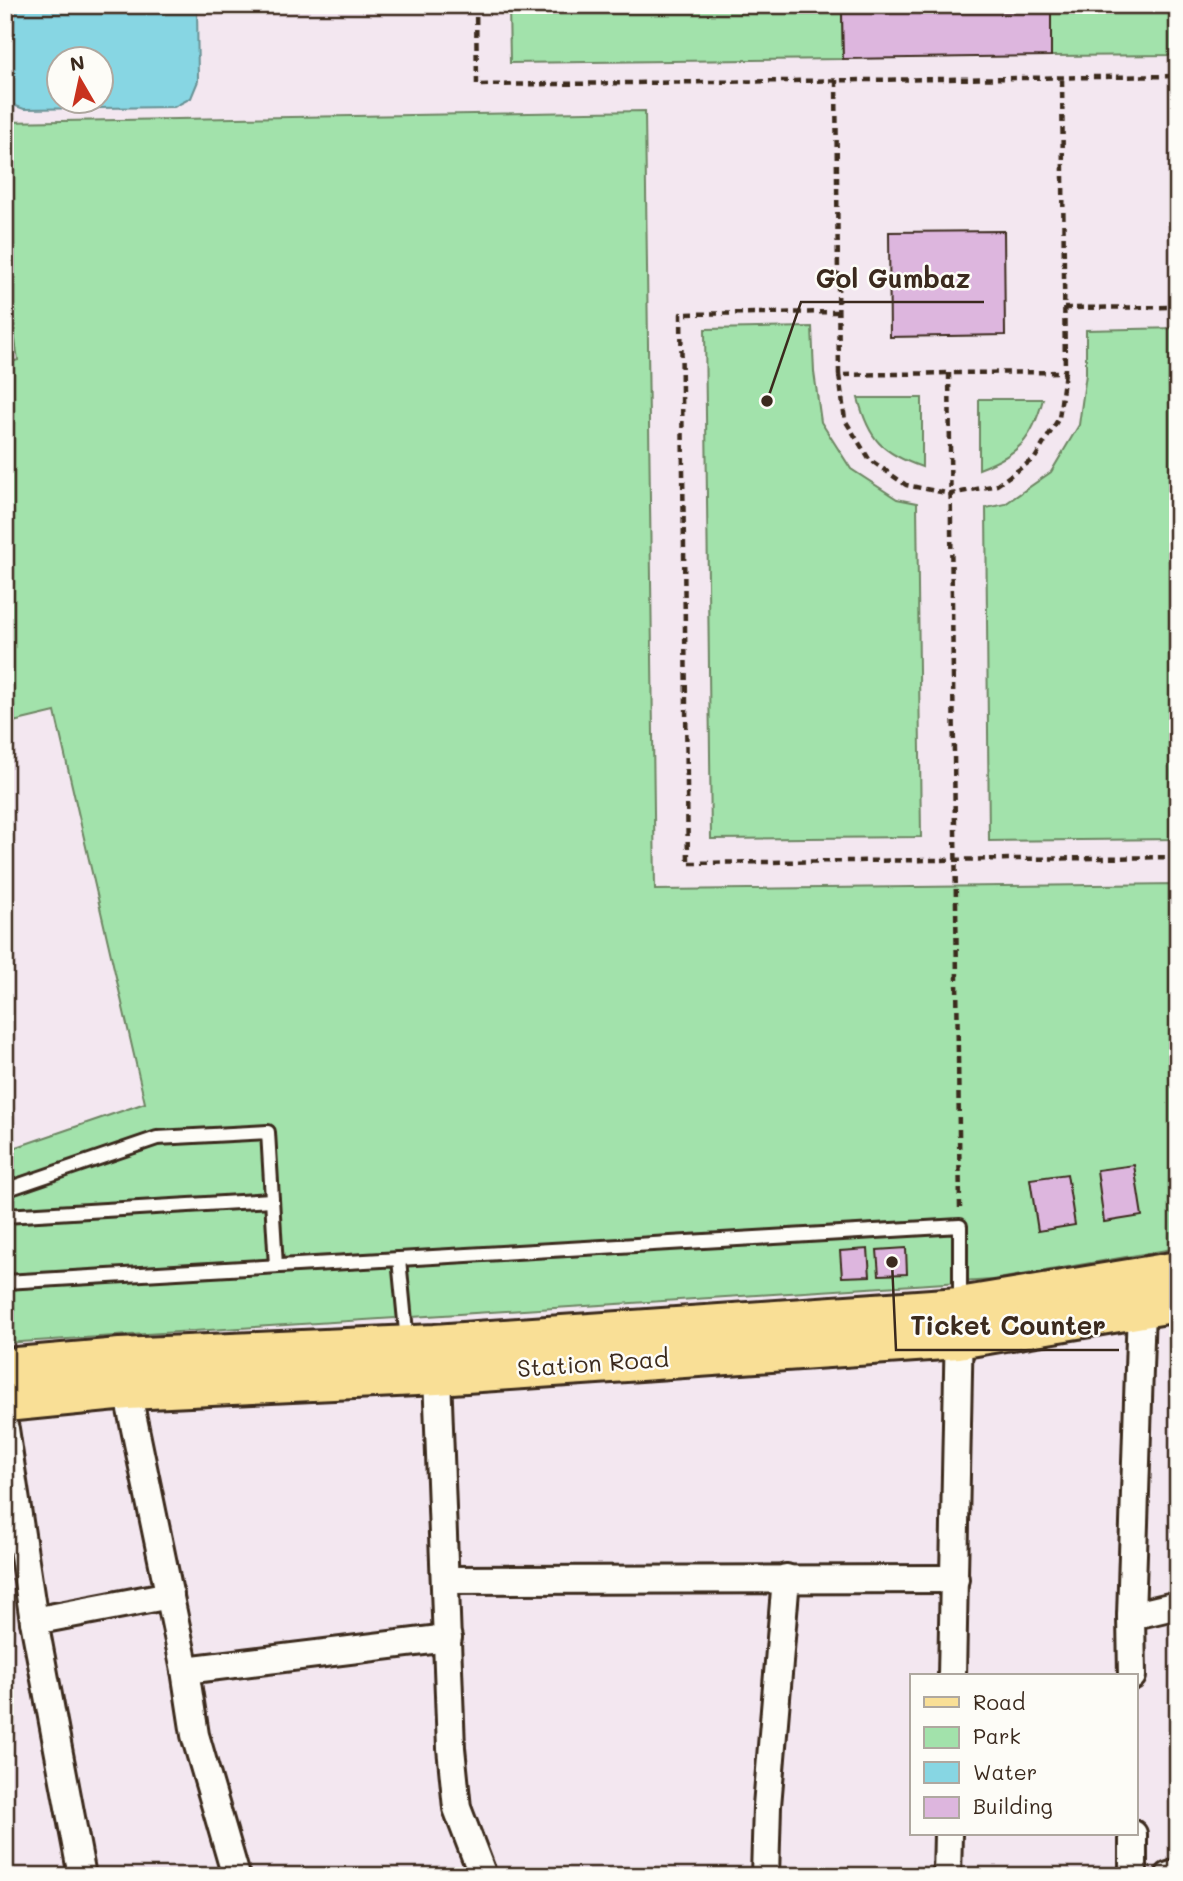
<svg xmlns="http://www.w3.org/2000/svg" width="1183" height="1881" viewBox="0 0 1183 1881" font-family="Mali,sans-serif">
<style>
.green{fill:#a2e2ab;stroke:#6e8664;stroke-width:2}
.water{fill:#87d6e3;stroke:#699194;stroke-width:2;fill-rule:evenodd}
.building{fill:#ddb6de;stroke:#3b2a1e;stroke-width:2}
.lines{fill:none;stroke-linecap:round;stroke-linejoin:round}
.lane-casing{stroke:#3b2a1e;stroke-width:18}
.street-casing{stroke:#3b2a1e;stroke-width:32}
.primary-casing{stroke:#3b2a1e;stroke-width:44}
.path{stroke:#3b2a1e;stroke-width:4.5;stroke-dasharray:7 5;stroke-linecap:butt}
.lane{stroke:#fdfcf7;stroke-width:12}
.street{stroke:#fdfcf7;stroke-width:26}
.primary{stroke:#f9df96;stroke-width:38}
.labels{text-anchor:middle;stroke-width:5;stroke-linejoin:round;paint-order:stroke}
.street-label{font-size:24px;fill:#3b2a1e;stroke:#fdfcf7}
.leader{fill:none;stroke:#3b2a1e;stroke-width:2.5}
.callout-dot{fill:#3b2a1e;stroke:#fdfcf7;stroke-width:2.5}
.callout-label{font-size:26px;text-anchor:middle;font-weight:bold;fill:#3b2a1e;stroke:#fdfcf7;stroke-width:5;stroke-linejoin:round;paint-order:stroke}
</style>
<rect width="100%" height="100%" fill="#f3e7f0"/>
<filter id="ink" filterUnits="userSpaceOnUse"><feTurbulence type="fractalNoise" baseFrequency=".0143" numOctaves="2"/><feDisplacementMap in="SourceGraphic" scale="14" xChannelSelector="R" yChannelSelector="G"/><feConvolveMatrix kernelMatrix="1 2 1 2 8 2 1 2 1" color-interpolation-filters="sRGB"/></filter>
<g filter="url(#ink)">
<g class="green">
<polygon points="509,5 923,5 923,12 842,13 843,59 510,63"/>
<polygon points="951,5 1178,5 1178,55 1051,56 1050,11 951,12"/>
<polygon points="645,111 655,890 1178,884 1178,1248 992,1280 5,1343 5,1151 145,1103 55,712 5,724 5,364 18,360 5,270 5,122"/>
<polygon points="812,327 814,372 821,422 851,469 897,499 917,503 921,837 711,839 705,329"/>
<polygon points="1178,328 1178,839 989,841 986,508 1005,504 1051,472 1079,425 1086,374 1086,330"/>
<path d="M 858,398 L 922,398 L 922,467 C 882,453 869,440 858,398 Z"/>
<path d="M 1043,399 C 1032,440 1019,454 979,469 L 979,399 Z"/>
</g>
<path class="water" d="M 5,5 L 197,5 L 198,81 L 191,98 L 174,107 L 24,109 L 5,102 ZM 60,60 L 102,60 L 102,102 L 60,102 Z"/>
<g class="building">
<polygon points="1051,11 1051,56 843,59 842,13"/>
<polygon points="1004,231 1005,335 890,337 889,232"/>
<polygon points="1134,1165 1142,1216 1104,1222 1097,1170"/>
<polygon points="1067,1174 1075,1225 1038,1231 1030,1179"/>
<polygon points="906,1248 907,1274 879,1275 877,1250"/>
<polygon points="868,1249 870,1276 842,1277 840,1251"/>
</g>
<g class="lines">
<defs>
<g id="lane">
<polyline points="5,1190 157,1138 268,1132 276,1266"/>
<polyline points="5,1216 272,1200"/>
<polyline points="399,1259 960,1226 960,1304"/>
<polyline points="5,1282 399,1259 407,1342"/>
</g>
<g id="street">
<polyline points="437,1375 451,1748 457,1808 483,1876"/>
<polyline points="127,1390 185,1670 195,1735 236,1876"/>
<polyline points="5,1429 34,1621 82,1876"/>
<polyline points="446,1580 955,1579"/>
<polyline points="1131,1616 1178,1605"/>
<polyline points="34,1621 170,1595"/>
<polyline points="185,1670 448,1638"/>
<polyline points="952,1676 959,1323"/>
<polyline points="1132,1676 1131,1616 1141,1308"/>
<polyline points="1133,1834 1133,1876"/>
<polyline points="765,1876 767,1806 786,1578"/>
<polyline points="947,1876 948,1834"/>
<polyline points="1169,1876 1178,1873"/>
</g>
<g id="primary">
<polyline points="5,1368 120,1358 435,1344 960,1307 1178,1271"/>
<polyline points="5,1402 127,1390 437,1375 958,1339 1178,1302"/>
</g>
</defs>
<use href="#lane" class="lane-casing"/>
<use href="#street" class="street-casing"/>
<use href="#primary" class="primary-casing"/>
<g class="path">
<polyline points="476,5 477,85 1178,76"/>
<polyline points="836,80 839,375 949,373"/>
<polyline points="1064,308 1178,307"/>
<polyline points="838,312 681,314 688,863 1178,857"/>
<polyline points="839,375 845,420 869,459 906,485 951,494 997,485 1035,458 1059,418 1065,372"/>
<polyline points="960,1208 949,373 1065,372 1062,77"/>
</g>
<use href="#lane" class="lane"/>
<use href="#street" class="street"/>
<use href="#primary" class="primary"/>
</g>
</g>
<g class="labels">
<g class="street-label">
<text transform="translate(593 1364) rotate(-4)" y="8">Station Road</text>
</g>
</g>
<path class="leader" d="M767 401L801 302H984M892 1262L896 1350H1119"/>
<g class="callout-dot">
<circle cx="767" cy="401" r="7"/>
<circle cx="892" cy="1262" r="7"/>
</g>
<g class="callout-label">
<text x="893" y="288">Gol Gumbaz</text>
<text x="1008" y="1335">Ticket Counter</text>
</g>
<rect width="1183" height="1881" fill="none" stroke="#fdfcf7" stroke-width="28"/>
<rect x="14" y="14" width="1155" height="1853" fill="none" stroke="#3b2a1e" stroke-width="2.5" filter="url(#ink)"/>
<rect x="910" y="1674" width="228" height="161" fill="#fdfcf7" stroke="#afa8a0" stroke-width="2"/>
<rect x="924" y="1697" width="35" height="10" fill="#f9df96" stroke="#afa8a0" stroke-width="2"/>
<text x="973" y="1710" font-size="21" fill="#3b2a1e">Road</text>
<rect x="924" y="1727" width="35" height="21" fill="#a2e2ab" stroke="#afa8a0" stroke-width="2"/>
<text x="973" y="1744" font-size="21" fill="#3b2a1e">Park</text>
<rect x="924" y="1762" width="35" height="21" fill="#87d6e3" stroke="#afa8a0" stroke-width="2"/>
<text x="973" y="1780" font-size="21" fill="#3b2a1e">Water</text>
<rect x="924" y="1797" width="35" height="21" fill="#ddb6de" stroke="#afa8a0" stroke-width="2"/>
<text x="973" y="1814" font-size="21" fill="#3b2a1e">Building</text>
<g transform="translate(80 80) rotate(351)"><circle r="33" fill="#fdfcf7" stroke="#afa8a0" stroke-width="2"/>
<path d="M0-5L12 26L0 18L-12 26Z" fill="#c8321e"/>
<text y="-10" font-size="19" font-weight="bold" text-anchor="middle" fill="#3b2a1e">N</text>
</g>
</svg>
